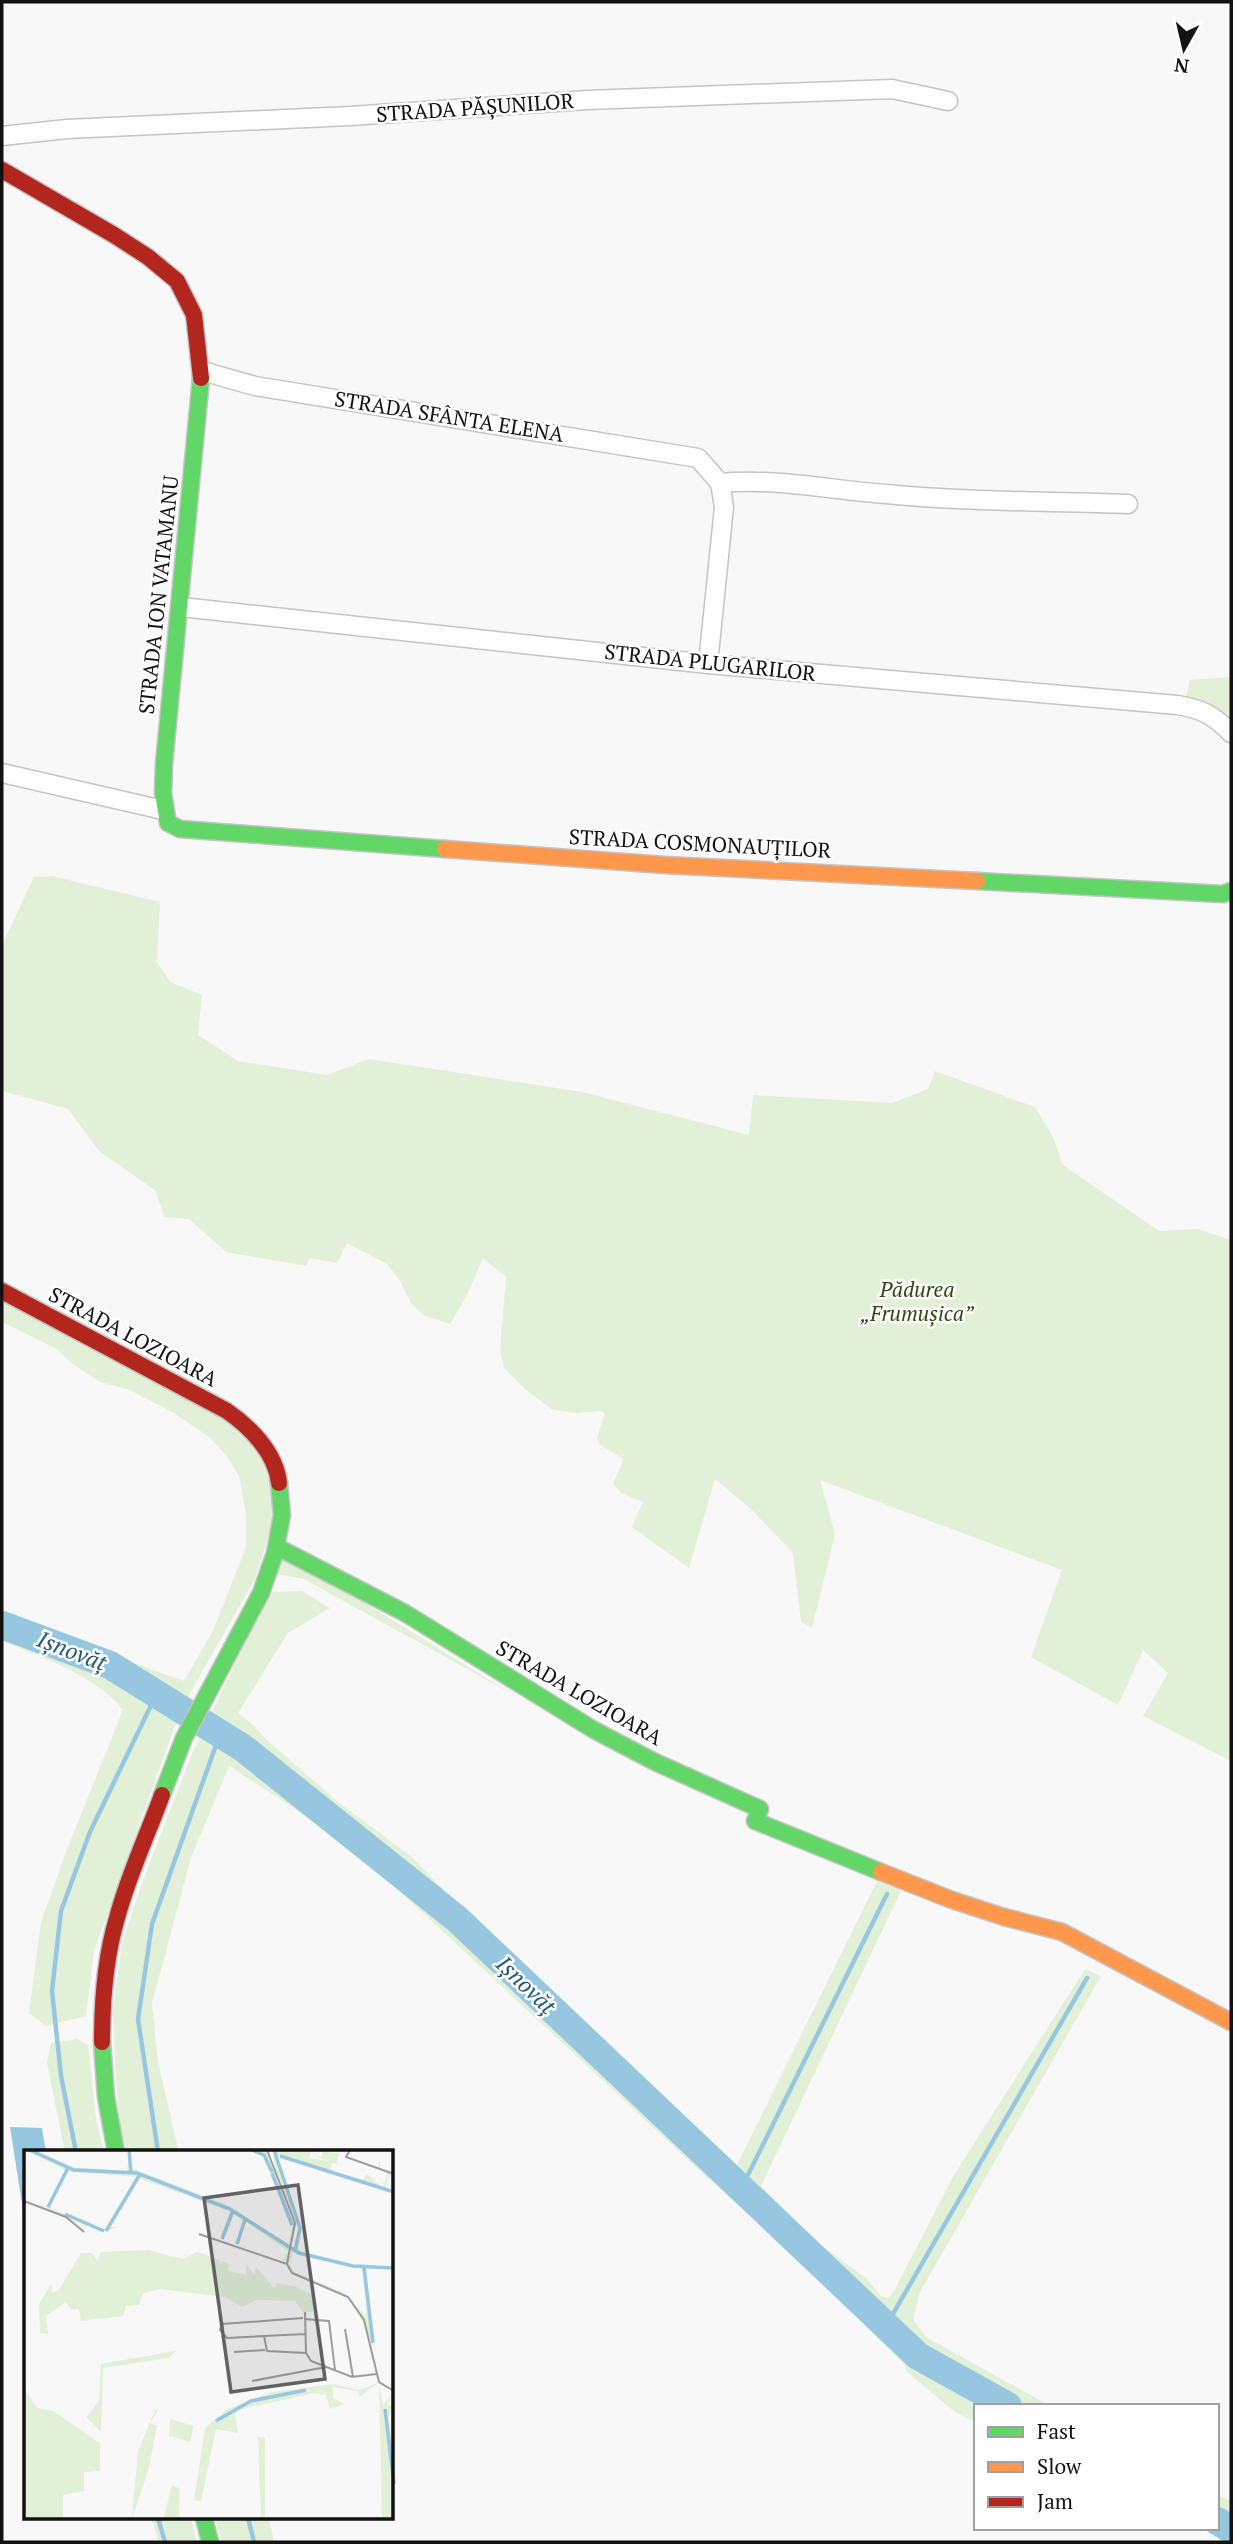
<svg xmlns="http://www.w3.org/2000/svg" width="1233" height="2544" viewBox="0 0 1233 2544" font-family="'PT Serif',serif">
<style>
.green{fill:#e1f0d7}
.water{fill:#97c7e0}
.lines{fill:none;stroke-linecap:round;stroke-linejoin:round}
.stream{stroke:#97c7e0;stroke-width:4.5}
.river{stroke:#97c7e0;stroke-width:28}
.street-casing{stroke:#c4c4c5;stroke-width:21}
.fast-casing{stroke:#c4c4c5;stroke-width:19}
.slow-casing{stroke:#c4c4c5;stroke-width:19}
.jam-casing{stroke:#c4c4c5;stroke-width:19}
.street{stroke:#fefefe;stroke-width:18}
.fast{stroke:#63d668;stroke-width:16}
.slow{stroke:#ff974d;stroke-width:16}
.jam{stroke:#b3261e;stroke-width:16}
.labels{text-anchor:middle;stroke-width:5;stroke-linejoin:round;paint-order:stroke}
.street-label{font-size:21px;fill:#121213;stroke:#fff}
.park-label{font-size:21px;font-style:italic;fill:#2c4a0e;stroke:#fff}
.water-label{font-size:23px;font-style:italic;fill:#265b74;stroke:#fff}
.inset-river{fill:none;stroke:#97c7e0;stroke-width:3.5}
.inset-road{fill:none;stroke:#9c9c9d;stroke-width:2}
.view{fill:#626264;fill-opacity:0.15;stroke:#626264;stroke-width:3.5}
.inset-edge{fill:none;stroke:#121213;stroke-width:3.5}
</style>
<rect width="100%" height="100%" fill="#f8f8f9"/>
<g class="green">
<polygon points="1231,677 1231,722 1186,696 1190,680"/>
<polygon points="52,876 160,902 157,962 170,982 202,995 198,1035 238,1061 327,1075 369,1059 582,1092 749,1135 753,1095 892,1103 928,1089 935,1071 1035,1107 1053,1137 1063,1165 1159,1231 1198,1229 1231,1240 1231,1761 1143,1716 1168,1673 1143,1650 1118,1705 1031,1657 1062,1570 820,1480 835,1534 812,1628 801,1622 793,1553 750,1508 715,1479 689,1568 632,1527 643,1502 621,1493 613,1483 624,1459 600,1445 597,1438 605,1413 600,1411 576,1413 551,1409 525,1389 504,1368 500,1351 506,1277 483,1258 466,1297 450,1324 423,1315 411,1303 399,1279 387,1264 347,1243 337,1263 310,1258 306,1266 226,1252 189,1219 164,1217 156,1191 99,1151 68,1109 2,1091 2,945 34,877"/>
<path d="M 2,1300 L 222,1417 L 266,1458 L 274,1519 L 255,1579 L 194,1686 L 173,1731 L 94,1951 L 86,2016 L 46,2026 L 29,2013 L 41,1922 L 68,1847 L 123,1710 C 97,1676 41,1657 2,1641 L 2,1615 L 184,1681 L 213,1631 L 246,1547 L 246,1514 L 239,1476 L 227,1456 L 209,1437 L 174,1413 L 130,1390 L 100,1382 L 70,1362 L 57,1349 L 2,1322 Z"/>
<polygon points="284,1557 300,1563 514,1695 304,1579 276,1574"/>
<polygon points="302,1591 330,1608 288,1633 238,1713 253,1725 266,1739 338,1802 412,1857 468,1915 572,2012 583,2019 624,2062 737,2165 877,1881 901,1891 761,2186 822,2246 866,2278 881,2296 888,2298 894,2291 954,2175 1085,1969 1101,1976 920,2292 913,2319 926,2337 1050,2406 976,2406 976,2422 955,2412 907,2372 904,2364 795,2256 702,2173 377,1870 301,1813 229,1766 191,1858 152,2003 158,2063 179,2152 127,2152 120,2125 116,2079 113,2013 122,1943 141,1886 193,1751 270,1592"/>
<polygon points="77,2039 88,2045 96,2119 104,2152 65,2152 47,2063 51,2043"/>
<polygon points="1217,2495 1231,2501 1231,2542 1221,2542 1214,2533 1206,2528 1217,2528"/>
<polygon points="152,2518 191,2518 197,2542 158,2542"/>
<polygon points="215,2518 269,2518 274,2542 221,2542"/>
</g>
<polygon class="water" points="10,2127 42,2128 46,2152 26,2152 26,2229"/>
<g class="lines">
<g class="stream">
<polyline points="76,2152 61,2076 52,1991 61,1911 90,1832 156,1695"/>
<polyline points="158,2152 138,2019 152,1924 220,1734"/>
<polyline points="741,2189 887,1894"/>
<polyline points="886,2326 1087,1978"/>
<polyline points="158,2518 165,2542"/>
<polyline points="248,2518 254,2542"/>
</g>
<g class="river">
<polyline points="2,1625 110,1665 243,1748 457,1919 918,2356 1008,2406"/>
<polyline points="1217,2521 1231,2529"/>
</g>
<defs>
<g id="street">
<polyline points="2,136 67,129 350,116 587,100 892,89 948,101"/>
<polyline points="202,371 255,386 698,458 720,483 724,507 708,664"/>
<path d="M 720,483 C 776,478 831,490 886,494 C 966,502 1047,501 1128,504"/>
<path d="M 181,607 L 708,664 L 1177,705 C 1202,709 1213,715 1231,733"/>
<polyline points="2,773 163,810"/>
</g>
<g id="fast">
<polyline points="201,378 164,764 163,793 168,823 180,829 445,849"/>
<polyline points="977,881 1223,894 1231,891"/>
<polyline points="277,1547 405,1613 594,1730 655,1762 760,1809 755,1821 881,1872"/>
<polyline points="162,1795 184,1738 261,1593 275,1553 282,1515 279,1483"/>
<polyline points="102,2042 106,2097 116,2152"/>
<polyline points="204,2518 210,2542"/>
</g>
<g id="slow">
<polyline points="445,849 665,865 977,881"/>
<polyline points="881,1872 952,1900 1004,1917 1062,1932 1231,2022"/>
</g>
<g id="jam">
<polyline points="2,170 114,235 148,257 177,281 194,315 201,378"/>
<path d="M 2,1291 L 227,1411 C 250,1427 276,1453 279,1483"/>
<path d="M 102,2042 C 102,2000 105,1958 117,1918 C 128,1876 147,1836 162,1795"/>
</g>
</defs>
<use href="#street" class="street-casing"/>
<use href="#fast" class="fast-casing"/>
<use href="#slow" class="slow-casing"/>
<use href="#jam" class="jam-casing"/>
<use href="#street" class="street"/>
<use href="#fast" class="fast"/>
<use href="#slow" class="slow"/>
<use href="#jam" class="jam"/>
</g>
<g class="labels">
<g class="street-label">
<text transform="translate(475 108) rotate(-4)" y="7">STRADA PĂȘUNILOR</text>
<text transform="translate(449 417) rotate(9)" y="7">STRADA SFÂNTA ELENA</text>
<text transform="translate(159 595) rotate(-84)" y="7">STRADA ION VATAMANU</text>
<text transform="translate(710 663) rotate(6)" y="7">STRADA PLUGARILOR</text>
<text transform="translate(700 844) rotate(3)" y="7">STRADA COSMONAUȚILOR</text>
<text transform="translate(133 1337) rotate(28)" y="7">STRADA LOZIOARA</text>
<text transform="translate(579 1693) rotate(30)" y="7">STRADA LOZIOARA</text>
</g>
<g class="park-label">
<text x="917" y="1297">Pădurea<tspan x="917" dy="24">„Frumușica”</tspan></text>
</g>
<g class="water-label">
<text transform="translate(72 1651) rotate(21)" y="8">Ișnovăț</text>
<text transform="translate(526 1985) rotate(44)" y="8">Ișnovăț</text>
</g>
</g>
<g transform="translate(24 2150)">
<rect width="369" height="369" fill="#f8f8f9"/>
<path d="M 0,0 L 47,17 L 103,21 L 106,0 L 109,19 L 203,55 L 264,97 L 268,78 L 247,23 L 239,5 L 226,0 L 242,0 L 271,77 L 263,111 L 258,111 L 264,101 L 222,72 L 212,95 L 220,71 L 209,64 L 196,90 L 206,61 L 116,29 L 86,77 L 94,77 L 78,82 L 62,75 L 61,81 L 60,75 L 0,47 L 81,81 L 112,27 L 43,21 ZM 249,0 L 288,0 L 285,8 L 304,11 L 289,5 L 297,7 L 299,0 L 315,4 L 313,13 L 318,15 L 308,13 L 306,20 L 338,31 L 343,24 L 359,38 L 363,24 L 355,19 L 356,7 L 356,18 L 369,22 L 369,18 L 369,26 L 365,25 L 362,38 L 369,43 L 253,6 L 272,74 L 251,18 ZM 276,75 L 275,101 L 327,114 L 369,116 L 342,119 L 341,150 L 352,202 L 328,149 L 269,123 L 264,113 ZM 269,103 L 338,118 L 342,166 L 319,142 L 270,122 L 266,114 ZM 124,100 L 158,109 L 173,102 L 196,110 L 196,115 L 198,111 L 205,114 L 204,121 L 222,125 L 222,114 L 230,124 L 232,117 L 250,138 L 253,133 L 270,136 L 291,146 L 289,162 L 279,162 L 271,151 L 232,150 L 218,157 L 200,147 L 136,139 L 119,143 L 115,155 L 102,156 L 99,166 L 57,171 L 55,159 L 47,160 L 42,152 L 22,166 L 24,184 L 16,183 L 15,154 L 28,133 L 28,143 L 35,140 L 57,103 L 69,103 L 73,111 L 77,102 ZM 152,201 L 145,208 L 79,218 L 77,282 L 62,267 L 75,251 L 77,214 ZM 354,233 L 335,247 L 334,241 L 309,237 L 309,248 L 321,254 L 306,259 L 302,245 L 290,243 L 214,260 L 211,264 L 214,283 L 192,279 L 177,351 L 170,350 L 181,278 L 203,259 L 248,242 L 309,234 L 335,240 ZM 355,235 L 359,255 L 369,243 L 363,255 L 369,256 L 364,268 L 370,292 L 369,369 L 358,369 ZM 0,238 L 13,258 L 29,261 L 76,293 L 76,321 L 60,322 L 60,341 L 39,345 L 39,369 L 0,369 ZM 131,260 L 134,260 L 126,273 L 133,276 L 125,318 L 108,369 L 114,301 ZM 146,269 L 170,276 L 166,292 L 145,286 ZM 234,287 L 241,288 L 241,369 L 237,369 ZM 148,335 L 156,339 L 155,369 L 140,367 Z" fill="#e1f0d7" fill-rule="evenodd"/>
<path class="inset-river" d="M 6,0 L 50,20 L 113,23 L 206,59 L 275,103 L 329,116 L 370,118M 105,0 L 107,23M 228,0 L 240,5 L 248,22M 250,0 L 276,78 L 271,101M 256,6 L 370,42M 248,23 L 268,75M 24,57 L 44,18M 41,64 L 80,81M 82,81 L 116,24M 198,89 L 209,61M 213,94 L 221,70M 340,117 L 349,193M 361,259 L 370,334M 192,271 L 227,251 L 282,240"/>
<path class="inset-road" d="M 243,0 L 271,73 L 263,114M 326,0 L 322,7 L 370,24M 0,51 L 42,67 L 60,82M 175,84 L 263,114 L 268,123 L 324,147 L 340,170 L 355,232 L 370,241M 281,162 L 282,203M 279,168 L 198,174 L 196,180 L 203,188 L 281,184M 280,169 L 305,171 L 311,220M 321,179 L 329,227M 240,186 L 243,201 L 282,203M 210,202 L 241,200M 282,203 L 287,211 L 328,227 L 352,224M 228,231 L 302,217"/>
<path class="view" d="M 274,35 L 301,229 L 207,242 L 180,48 Z"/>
<rect width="369" height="369" class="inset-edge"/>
</g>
<rect width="1233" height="2544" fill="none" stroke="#121213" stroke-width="7"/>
<rect x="974" y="2404" width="245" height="126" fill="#ffffff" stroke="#a0a0a1" stroke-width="2"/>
<rect x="988" y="2427" width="35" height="10" fill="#63d668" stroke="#a0a0a1" stroke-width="2"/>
<text x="1037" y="2439" font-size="21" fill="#121213">Fast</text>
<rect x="988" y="2462" width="35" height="10" fill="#ff974d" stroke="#a0a0a1" stroke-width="2"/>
<text x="1037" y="2474" font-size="21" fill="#121213">Slow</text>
<rect x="988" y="2497" width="35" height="10" fill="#b3261e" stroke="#a0a0a1" stroke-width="2"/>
<text x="1037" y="2509" font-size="21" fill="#121213">Jam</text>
<g transform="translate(1184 49) rotate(188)" stroke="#ffffff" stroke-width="5" paint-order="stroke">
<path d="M0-5L12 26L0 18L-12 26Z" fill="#121213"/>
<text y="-10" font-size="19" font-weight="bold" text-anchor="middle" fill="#121213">N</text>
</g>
</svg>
